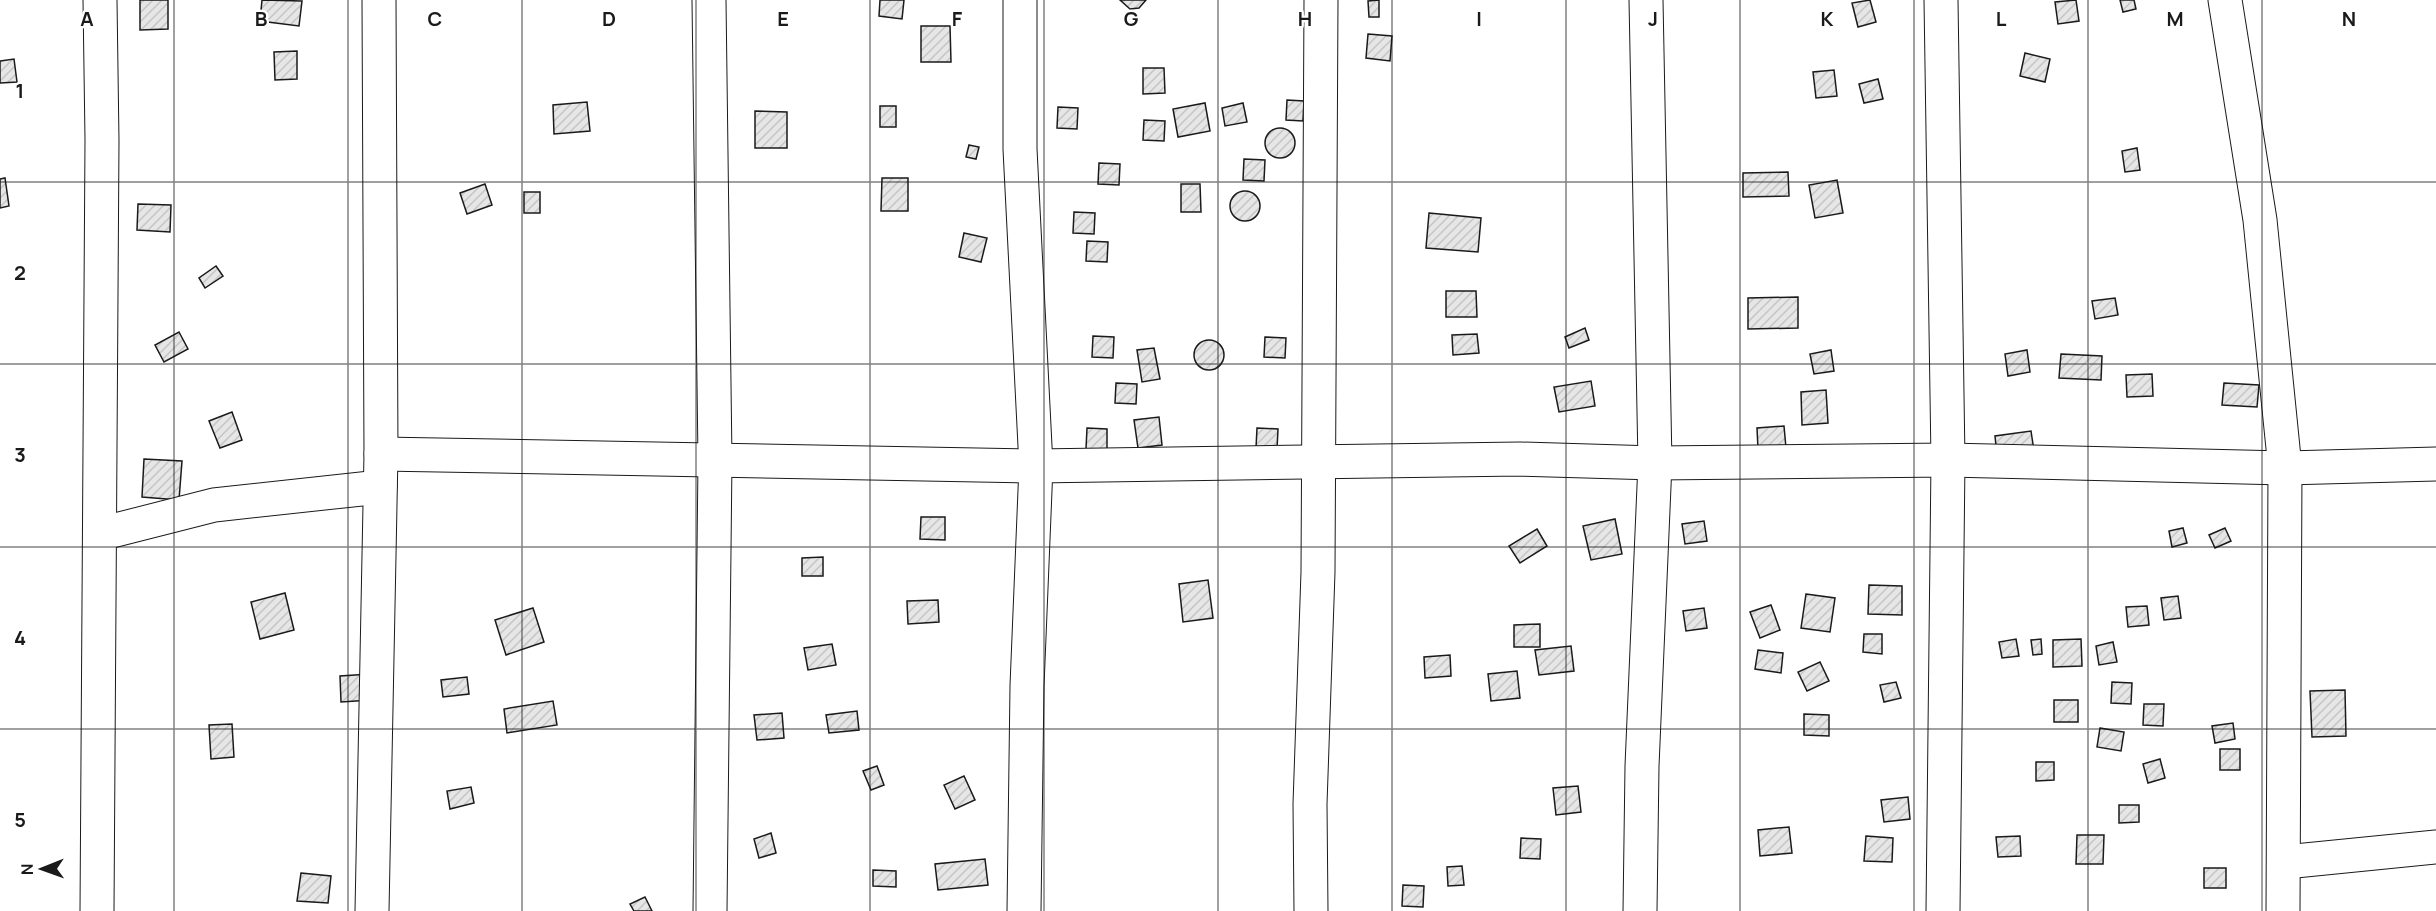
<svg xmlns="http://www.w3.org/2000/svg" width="2436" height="911" viewBox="0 0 2436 911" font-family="Manrope,sans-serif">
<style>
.building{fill:url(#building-hatch);stroke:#1a1a1a;stroke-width:1.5}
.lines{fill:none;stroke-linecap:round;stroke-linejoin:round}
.minor-casing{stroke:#1a1a1a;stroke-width:35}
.minor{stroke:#fff;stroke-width:33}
.grid{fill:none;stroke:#1a1a1a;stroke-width:1.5;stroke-opacity:0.55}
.grid-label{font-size:20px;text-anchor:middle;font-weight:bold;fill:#1a1a1a;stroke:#fff;stroke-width:4.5;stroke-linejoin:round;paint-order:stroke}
</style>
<defs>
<pattern id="building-hatch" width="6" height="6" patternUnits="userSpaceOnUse" patternTransform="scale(1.5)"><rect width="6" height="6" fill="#e6e6e6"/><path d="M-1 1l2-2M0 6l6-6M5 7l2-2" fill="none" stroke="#c5c5c5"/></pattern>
</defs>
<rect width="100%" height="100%" fill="#fff"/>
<g class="building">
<polygon points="140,0 168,0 168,29 140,30"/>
<polygon points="262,0 302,1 299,26 260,21"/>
<polygon points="880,0 904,0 902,19 879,16"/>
<polygon points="1120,0 1146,0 1139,8 1130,9"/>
<polygon points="1379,0 1379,17 1369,17 1368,1"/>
<polygon points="1870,0 1876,22 1858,27 1852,3"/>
<polygon points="2076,0 2079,21 2058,24 2055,2"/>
<polygon points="2120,0 2134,0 2136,9 2123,12"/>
<polygon points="921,26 950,26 951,62 921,62"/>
<polygon points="1368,34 1392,36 1390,61 1366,58"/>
<polygon points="297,51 297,79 275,80 274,52"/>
<polygon points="2025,53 2050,59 2045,82 2020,76"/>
<polygon points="14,59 17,82 0,83 0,61"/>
<polygon points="1143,68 1164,68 1165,93 1143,94"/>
<polygon points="1834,70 1837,96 1816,98 1813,72"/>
<polygon points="1878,79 1883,99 1864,103 1859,84"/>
<polygon points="1287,100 1304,101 1303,121 1286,120"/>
<polygon points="587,102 590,131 554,134 553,105"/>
<polygon points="1205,103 1210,131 1178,137 1173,109"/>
<polygon points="1243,103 1247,122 1225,126 1222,108"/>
<rect x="880" y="106" width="16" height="21"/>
<polygon points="1058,107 1078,108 1077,129 1057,128"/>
<polygon points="755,111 787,112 787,148 755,148"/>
<polygon points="1144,120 1165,121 1164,141 1143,140"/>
<circle cx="1280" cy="143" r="15"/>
<polygon points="969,145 979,147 976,159 966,157"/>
<polygon points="2137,148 2140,170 2125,172 2122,151"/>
<polygon points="1244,159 1265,160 1264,181 1243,180"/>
<polygon points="1099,163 1120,164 1119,185 1098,184"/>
<polygon points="1788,172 1789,196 1743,197 1743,173"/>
<polygon points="5,178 9,206 0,208 0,179"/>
<polygon points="882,178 908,178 908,211 881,211"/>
<polygon points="1837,180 1843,213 1815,218 1809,185"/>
<polygon points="485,184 492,205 467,214 460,193"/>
<polygon points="1181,184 1200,184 1201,212 1181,212"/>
<circle cx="1245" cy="206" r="15"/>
<rect x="524" y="192" width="16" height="21"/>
<polygon points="138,204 171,205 170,232 137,230"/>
<polygon points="1074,212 1095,213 1094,234 1073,233"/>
<polygon points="1429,213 1481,218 1478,252 1426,248"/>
<polygon points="964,233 987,238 981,262 959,257"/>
<polygon points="1087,241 1108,242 1107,262 1086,261"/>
<polygon points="216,266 223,276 205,288 199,278"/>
<polygon points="1446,291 1476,291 1477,317 1446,317"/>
<polygon points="1798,297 1798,328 1748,329 1748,298"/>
<polygon points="2115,298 2118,315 2095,319 2092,301"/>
<polygon points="1585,328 1589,340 1569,348 1565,337"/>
<polygon points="179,332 188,349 164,362 155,345"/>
<polygon points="1477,334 1479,353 1453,355 1452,335"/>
<polygon points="1093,336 1114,337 1113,358 1092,357"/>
<polygon points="1265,337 1286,338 1285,358 1264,357"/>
<circle cx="1209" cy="355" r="15"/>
<polygon points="1154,348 1160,379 1142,382 1137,350"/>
<polygon points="1831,350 1834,371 1814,374 1810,354"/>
<polygon points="2027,350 2030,372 2008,376 2005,354"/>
<polygon points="2061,354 2102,356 2101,380 2059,378"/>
<polygon points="2152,374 2153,396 2127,397 2126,375"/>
<polygon points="1591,381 1595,406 1559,412 1554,387"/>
<polygon points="1116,383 1137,384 1136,404 1115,403"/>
<polygon points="2224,383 2259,385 2257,407 2222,405"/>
<polygon points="1826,390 1828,423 1802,425 1801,392"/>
<polygon points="232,412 242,440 220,448 209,421"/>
<polygon points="1159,417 1162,445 1138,448 1134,420"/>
<polygon points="1784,426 1786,448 1758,449 1757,428"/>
<polygon points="1087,428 1107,429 1107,450 1086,449"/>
<polygon points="1257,428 1278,429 1277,449 1256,448"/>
<polygon points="2031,431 2034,451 1997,456 1995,436"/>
<polygon points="144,459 182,461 179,500 142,497"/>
<polygon points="921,517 945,517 945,540 920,539"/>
<polygon points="1615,519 1622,554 1591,560 1583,526"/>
<polygon points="1704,521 1707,541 1685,544 1682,524"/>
<polygon points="2183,528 2187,543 2172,547 2169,531"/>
<polygon points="2225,528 2231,541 2215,548 2209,535"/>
<polygon points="1537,529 1547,546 1520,563 1509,546"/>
<polygon points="823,557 823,576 802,576 802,558"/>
<polygon points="1208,580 1213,618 1183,622 1179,584"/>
<polygon points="1869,585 1902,586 1902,615 1868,614"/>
<polygon points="285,593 294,630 260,639 251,602"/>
<polygon points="1806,594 1835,598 1830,632 1801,628"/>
<polygon points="2178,596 2181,618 2164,620 2161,598"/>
<polygon points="938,600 939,622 908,624 907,601"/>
<polygon points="1771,605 1780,630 1760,638 1750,612"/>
<polygon points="2147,606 2149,625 2128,627 2126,607"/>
<polygon points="533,608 544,642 506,655 495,620"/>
<polygon points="1704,608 1707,628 1686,631 1683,611"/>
<polygon points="1540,624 1540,647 1514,647 1514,625"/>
<polygon points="1864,634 1882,634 1882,654 1863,652"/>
<polygon points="2016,639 2019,656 2002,658 1999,642"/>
<polygon points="2041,639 2042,654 2033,655 2031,640"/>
<polygon points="2081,639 2082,666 2053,667 2053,640"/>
<polygon points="2113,642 2117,662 2099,665 2096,646"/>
<polygon points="832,644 836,665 808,670 804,648"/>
<polygon points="1571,646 1574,671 1539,675 1535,650"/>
<polygon points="1758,650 1783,653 1781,673 1755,669"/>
<polygon points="1450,655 1451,676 1425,678 1424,657"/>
<polygon points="1820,662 1829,681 1807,691 1798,672"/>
<polygon points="1517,671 1520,698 1491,701 1488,674"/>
<polygon points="370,674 371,700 341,702 340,676"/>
<polygon points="467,677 469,694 443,697 441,680"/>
<polygon points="1896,682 1901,698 1884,702 1880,685"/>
<polygon points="2112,682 2132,683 2131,704 2111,703"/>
<polygon points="2345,690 2346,736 2312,737 2310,691"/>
<rect x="2054" y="700" width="24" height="22"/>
<polygon points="553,701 557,725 507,733 504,709"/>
<polygon points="2144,704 2164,704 2163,726 2143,725"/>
<polygon points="857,711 859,730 829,733 826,715"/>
<polygon points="782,713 784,738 757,740 754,715"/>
<polygon points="1804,714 1829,715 1829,736 1804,735"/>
<polygon points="2233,723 2235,739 2215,743 2212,726"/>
<polygon points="232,724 234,757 211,759 209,725"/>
<polygon points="2100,728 2124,732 2121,751 2097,747"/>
<rect x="2220" y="749" width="20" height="21"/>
<polygon points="2160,759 2165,778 2148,783 2143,764"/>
<polygon points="2036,762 2054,762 2054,780 2036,781"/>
<polygon points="877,766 884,785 871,790 863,771"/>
<polygon points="964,776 975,800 955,809 944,785"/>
<polygon points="1578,786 1581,812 1556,815 1553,788"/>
<polygon points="471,787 474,803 450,809 447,791"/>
<polygon points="1908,797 1910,819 1884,822 1881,800"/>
<polygon points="2119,805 2139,805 2139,822 2119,823"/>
<polygon points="1789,827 1792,853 1760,856 1758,830"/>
<polygon points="771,833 776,853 759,858 754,839"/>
<polygon points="2077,835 2104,835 2103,864 2076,864"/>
<polygon points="1866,836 1893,838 1892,862 1864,861"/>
<polygon points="2020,836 2021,856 1998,857 1996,837"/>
<polygon points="1521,838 1541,839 1540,859 1520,858"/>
<polygon points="985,859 988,885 938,890 935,864"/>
<polygon points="1462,866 1464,885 1448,886 1447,867"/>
<rect x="2204" y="868" width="22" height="20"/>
<polygon points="873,870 896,871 896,887 873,886"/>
<polygon points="301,873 331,876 328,903 297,901"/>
<polygon points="1403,885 1424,886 1423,907 1402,906"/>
<polygon points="645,897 652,911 634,911 630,904"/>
</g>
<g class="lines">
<defs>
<g id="minor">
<polyline points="709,0 715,460 710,911"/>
<polyline points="1020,0 1020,149 1036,466 1027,686 1024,911"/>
<polyline points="1941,0 1948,460 1943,911"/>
<polyline points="2225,0 2260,220 2285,468 2283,911"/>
<polyline points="381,454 1036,466 1520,459 1655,463 1948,460 2285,468 2436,464"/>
<polyline points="100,534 214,505 380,487"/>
<polyline points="2285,862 2436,847"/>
<polyline points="97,911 102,140 100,0"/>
<polyline points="372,911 381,454 379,0"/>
<polyline points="1311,911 1310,804 1318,572 1321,0"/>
<polyline points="1640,911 1642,766 1655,463 1646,0"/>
</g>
</defs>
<use href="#minor" class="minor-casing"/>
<use href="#minor" class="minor"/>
</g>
<path class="grid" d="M 174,0 L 174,911M 348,0 L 348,911M 522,0 L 522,911M 696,0 L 696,911M 870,0 L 870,911M 1044,0 L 1044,911M 1218,0 L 1218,911M 1392,0 L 1392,911M 1566,0 L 1566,911M 1740,0 L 1740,911M 1914,0 L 1914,911M 2088,0 L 2088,911M 2262,0 L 2262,911M 0,182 L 2436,182M 0,364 L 2436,364M 0,547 L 2436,547M 0,729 L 2436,729"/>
<g class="grid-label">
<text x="87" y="26">A</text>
<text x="261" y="26">B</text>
<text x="435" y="26">C</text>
<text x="609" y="26">D</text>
<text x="783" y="26">E</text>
<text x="957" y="26">F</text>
<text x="1131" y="26">G</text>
<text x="1305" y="26">H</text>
<text x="1479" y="26">I</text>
<text x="1653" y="26">J</text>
<text x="1827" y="26">K</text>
<text x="2001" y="26">L</text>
<text x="2175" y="26">M</text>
<text x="2349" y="26">N</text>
<text x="20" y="98">1</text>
<text x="20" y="280">2</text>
<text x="20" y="462">3</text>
<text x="20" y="645">4</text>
<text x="20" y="827">5</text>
</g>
<g transform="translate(42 869) rotate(269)" stroke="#ffffff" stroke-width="4.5" paint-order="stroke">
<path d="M0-4.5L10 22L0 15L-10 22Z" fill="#1a1a1a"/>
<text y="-9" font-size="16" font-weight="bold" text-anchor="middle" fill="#1a1a1a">N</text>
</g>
</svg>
